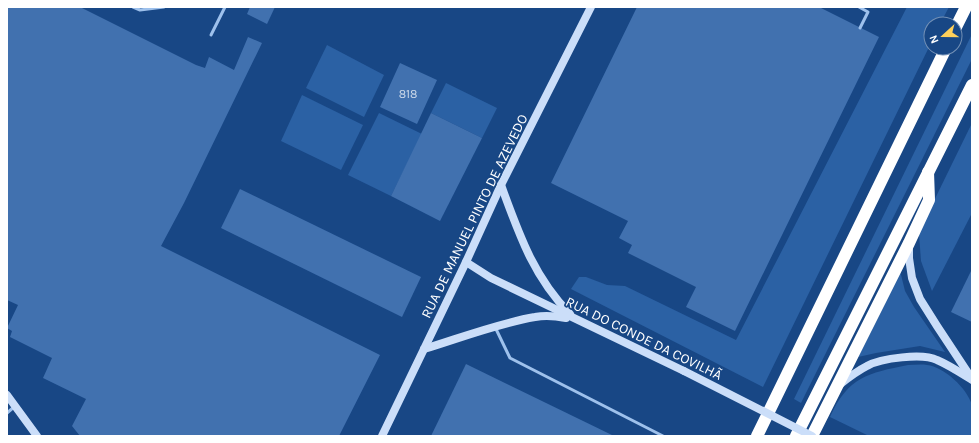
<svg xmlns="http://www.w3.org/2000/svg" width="979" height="443" viewBox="0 0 979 443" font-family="Karla,sans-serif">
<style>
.green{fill:#2b61a4}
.building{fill:#4171af}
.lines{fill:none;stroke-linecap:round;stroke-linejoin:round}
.service{stroke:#9ec1ec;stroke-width:3}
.secondary{stroke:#cbdef9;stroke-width:8}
.motorway{stroke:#fff;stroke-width:12}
.secondary-bridge{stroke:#cbdef9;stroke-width:8}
.labels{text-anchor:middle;stroke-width:3.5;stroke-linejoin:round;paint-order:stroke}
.number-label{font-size:12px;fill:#d0dceb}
.street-label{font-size:14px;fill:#fff;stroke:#184785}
</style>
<rect width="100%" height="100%" fill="#184785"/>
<g class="green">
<polygon points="907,7 949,7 940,24 931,24 931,43 763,387 571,289 579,277 586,277 607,285 625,286 736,340"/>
<polygon points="972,34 972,59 801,403 794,399"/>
<polygon points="327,45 384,75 364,117 306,88"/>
<polygon points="446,83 497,108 482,138 431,113"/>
<polygon points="302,95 363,125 341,170 281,141"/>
<polygon points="379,113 422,134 391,196 348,175"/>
<polygon points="972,123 972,213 932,291 921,261 919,234 929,211"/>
<polygon points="900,271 905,291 914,307 945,352 920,346 876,353 858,357 880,314"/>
<path d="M 908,365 C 914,365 921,364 927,365 C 944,367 967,388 972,405 C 974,413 972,424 972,433 L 970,436 L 869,436 L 830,417 C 848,377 868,373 908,365 Z"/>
</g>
<g class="building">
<polygon points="7,7 80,7 196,65 205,68 209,57 234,70 248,37 262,43 184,203 161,246 380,355 339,436 80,436 72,426 86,399 43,378 52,358 10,337 12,331 7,328 18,305 7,300"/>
<polygon points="250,7 275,7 267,24 247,14"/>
<polygon points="637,7 819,7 879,37 735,331 686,307 696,287 628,253 632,245 619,238 628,221 551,183"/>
<polygon points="400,63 437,80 417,124 380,107"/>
<polygon points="431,113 482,138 440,221 391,196"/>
<polygon points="240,189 421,277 402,317 221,228"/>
<polygon points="972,269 972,322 951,312"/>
<polygon points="466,364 614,436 431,436"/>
</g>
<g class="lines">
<g class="service">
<polyline points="133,7 140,10 164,7"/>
<polyline points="859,7 868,12 860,28"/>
<polyline points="211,35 225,7"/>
<polyline points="495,327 510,358 663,436"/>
<polyline points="7,413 14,407"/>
</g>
<g class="secondary">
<path d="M 501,185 C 519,234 533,276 570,314"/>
<polyline points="909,247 909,258 912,278 920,299 937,326 972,379"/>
<polyline points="466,262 491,278 684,371"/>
<path d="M 424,349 C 460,338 499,323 535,317 C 545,315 556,316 566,318"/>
<path d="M 839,385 C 848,378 857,371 867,366 C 881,358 923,353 937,360 C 949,365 961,373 972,380"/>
<polyline points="7,395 37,436"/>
<polyline points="382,436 466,262 501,185 591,7"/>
</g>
<g class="motorway">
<polyline points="955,29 966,7"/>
<polyline points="757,436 946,48"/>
<polyline points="796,436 972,85"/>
<polyline points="812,436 909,243 929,200 928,172"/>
</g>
<polyline class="secondary-bridge" points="684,371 812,436"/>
</g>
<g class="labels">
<g class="number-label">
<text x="408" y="98">818</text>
</g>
<g class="street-label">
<text transform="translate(474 216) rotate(-64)" y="5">RUA DE MANUEL PINTO DE AZEVEDO</text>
<text transform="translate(644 338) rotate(26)" y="5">RUA DO CONDE DA COVILHÃ</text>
</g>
</g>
<rect width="979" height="443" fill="none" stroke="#ffffff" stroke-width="16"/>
<g transform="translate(943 36) rotate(249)"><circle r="19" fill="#184785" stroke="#7491b6"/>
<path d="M0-3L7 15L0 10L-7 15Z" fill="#ffd05a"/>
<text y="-6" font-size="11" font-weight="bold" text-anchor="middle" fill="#ffffff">N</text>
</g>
</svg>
